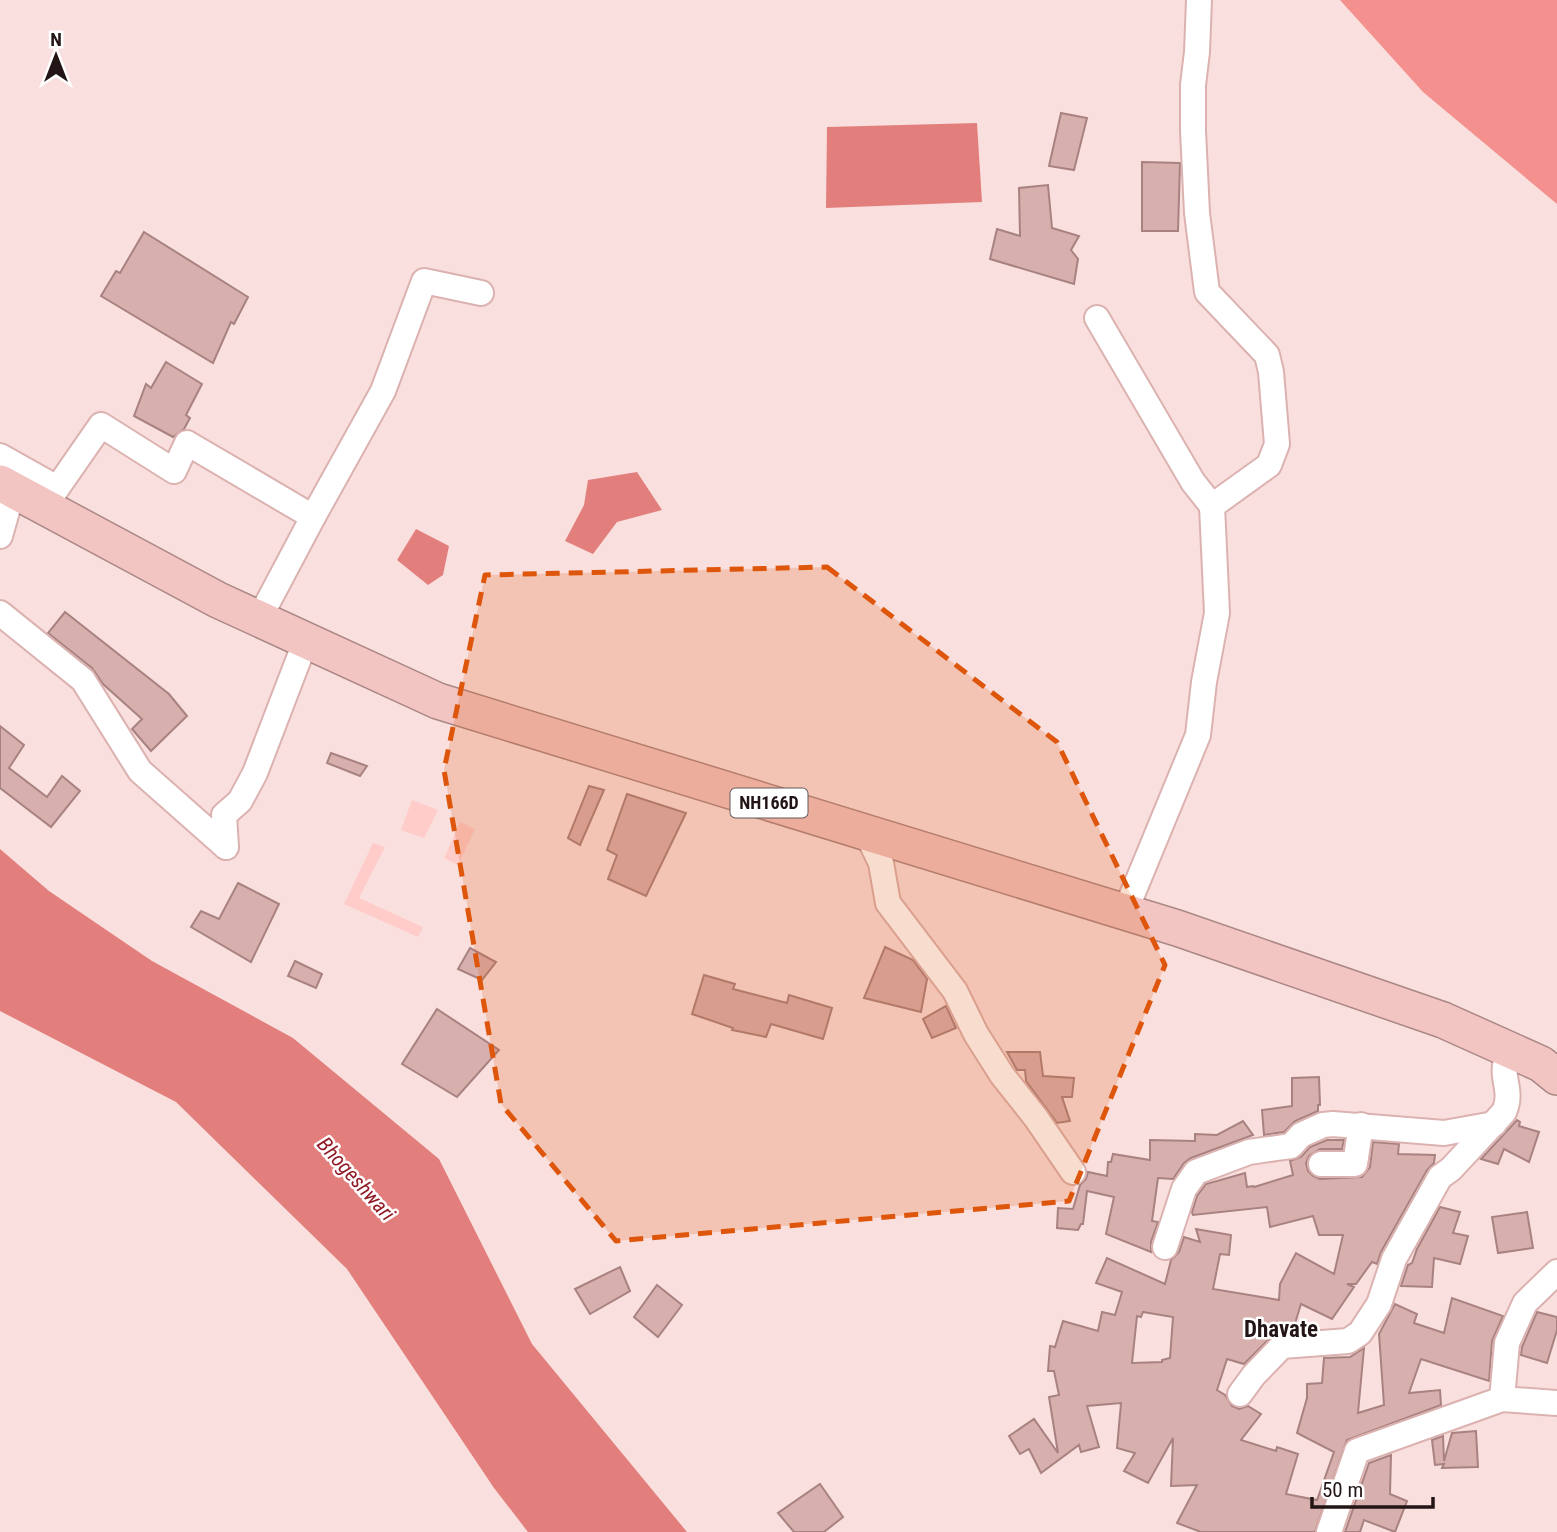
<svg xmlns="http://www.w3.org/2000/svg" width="1557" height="1532" viewBox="0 0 1557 1532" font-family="'Roboto Condensed',sans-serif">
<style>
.built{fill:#ffccc9}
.forest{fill:#f4908d}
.water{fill:#e27f7d}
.building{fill:#d7afad;stroke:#a88280;stroke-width:2;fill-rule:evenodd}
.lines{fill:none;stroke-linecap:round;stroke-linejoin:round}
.minor-casing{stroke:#dbb2b0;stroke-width:28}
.highway-casing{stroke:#aa8785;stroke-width:38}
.minor{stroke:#fff;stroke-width:24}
.highway{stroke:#f2c4c2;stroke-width:35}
.marked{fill:#de560c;fill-opacity:0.2;stroke:#de560c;stroke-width:5;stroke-dasharray:14 9;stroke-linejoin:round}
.labels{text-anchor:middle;stroke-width:5;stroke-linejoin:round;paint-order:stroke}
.shield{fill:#fff;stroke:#655b5b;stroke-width:2}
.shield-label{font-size:18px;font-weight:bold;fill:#231515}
.water-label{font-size:21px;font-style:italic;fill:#901a26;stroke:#fff}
.quarter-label{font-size:23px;font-weight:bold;fill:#231515;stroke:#fff}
</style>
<rect width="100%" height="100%" fill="#f9e0de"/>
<g class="built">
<polygon points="412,800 438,810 424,838 401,830"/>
<polygon points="460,822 475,829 458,865 444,858"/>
<polygon points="373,843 385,847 359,898 423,927 418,937 344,904"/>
</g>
<polygon class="forest" points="1340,0 1557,0 1557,204 1423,92"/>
<g class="water">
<polygon points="977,123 982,202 826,208 827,127"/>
<polygon points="637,472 662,510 617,522 593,554 565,541 584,505 588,480"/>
<polygon points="416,529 449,546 443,575 428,585 397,560"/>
<polygon points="0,849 49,891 152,961 293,1038 439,1159 532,1344 687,1532 528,1532 494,1488 347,1269 176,1102 0,1011"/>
</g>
<g class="building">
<polygon points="1061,113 1087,118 1074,170 1049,166"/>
<polygon points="1142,162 1180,163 1178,231 1142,231"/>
<polygon points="1048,185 1052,228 1079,236 1071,250 1078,259 1074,284 990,259 997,229 1020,236 1019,188"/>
<polygon points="144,232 248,297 234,324 231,322 213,363 101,296 116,271 120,273"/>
<polygon points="166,362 202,384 186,415 190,418 184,429 173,437 134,416 146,384 151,388"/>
<polygon points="65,612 169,694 187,716 151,751 132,729 142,719 103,684 92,668 48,633"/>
<polygon points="0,726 24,745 9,768 47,797 62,776 80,791 51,827 0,788"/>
<polygon points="331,753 367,766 360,776 327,763"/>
<polygon points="589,786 604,790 580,845 568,838"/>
<polygon points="627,794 686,813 646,896 608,879 617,855 607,850"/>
<polygon points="238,883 279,904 251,962 191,927 201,911 219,919"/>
<polygon points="885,947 913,960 927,979 921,1012 864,998"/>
<polygon points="470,948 496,962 482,980 458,969"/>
<polygon points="295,961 322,974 316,988 288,976"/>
<polygon points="704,975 735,984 733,989 787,1003 789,995 832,1008 823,1039 771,1024 766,1037 732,1030 733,1028 692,1014"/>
<polygon points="946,1006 956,1028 932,1038 923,1019"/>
<polygon points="437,1009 499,1050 457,1097 402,1064"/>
<polygon points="1007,1052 1040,1052 1043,1076 1074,1078 1072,1097 1062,1097 1070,1121 1057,1123 1026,1081 1025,1070 1017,1070"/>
<polygon points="1319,1077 1320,1105 1318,1105 1318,1111 1295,1121 1284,1132 1264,1135 1262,1110 1292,1106 1292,1078"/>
<polygon points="1517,1120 1520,1122 1519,1126 1539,1132 1529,1162 1504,1149 1498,1164 1481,1159"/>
<polygon points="1243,1121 1253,1135 1191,1158 1184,1163 1173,1179 1158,1178 1152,1221 1158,1222 1151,1242 1151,1252 1106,1234 1114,1197 1087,1191 1083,1224 1081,1224 1078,1230 1057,1228 1058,1208 1073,1209 1080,1185 1086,1179 1088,1172 1107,1176 1108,1162 1111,1162 1113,1154 1150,1160 1150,1140 1195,1141 1195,1134 1217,1135"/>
<path d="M 1327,1140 L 1344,1140 L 1342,1149 L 1320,1149 L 1309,1156 L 1306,1163 L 1308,1171 L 1313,1176 L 1320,1179 L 1362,1177 L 1370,1167 L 1373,1142 L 1399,1144 L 1398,1154 L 1435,1155 L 1434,1163 L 1427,1170 L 1381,1252 L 1377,1264 L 1372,1262 L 1356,1284 L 1347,1284 L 1354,1287 L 1332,1319 L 1301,1304 L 1293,1330 L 1277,1328 L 1274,1334 L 1244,1364 L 1227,1359 L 1217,1390 L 1225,1395 L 1232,1406 L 1239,1409 L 1248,1406 L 1261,1414 L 1241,1440 L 1276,1451 L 1277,1447 L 1298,1454 L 1286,1494 L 1317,1500 L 1334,1452 L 1297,1433 L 1307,1398 L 1307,1384 L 1322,1383 L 1324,1358 L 1350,1357 L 1364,1348 L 1358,1413 L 1384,1405 L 1379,1334 L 1395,1304 L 1417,1314 L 1414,1323 L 1444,1333 L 1452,1298 L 1503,1316 L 1492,1341 L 1489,1381 L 1421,1359 L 1409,1393 L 1440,1390 L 1441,1405 L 1347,1440 L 1315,1532 L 1201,1532 L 1177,1523 L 1197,1485 L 1171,1486 L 1173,1438 L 1148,1483 L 1124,1471 L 1135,1453 L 1117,1448 L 1121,1403 L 1087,1406 L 1099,1447 L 1081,1452 L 1079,1445 L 1041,1473 L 1029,1449 L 1020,1454 L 1009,1436 L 1034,1419 L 1058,1453 L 1049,1397 L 1059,1395 L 1054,1371 L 1048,1371 L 1050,1346 L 1055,1347 L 1063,1321 L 1098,1331 L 1102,1312 L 1115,1315 L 1122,1292 L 1096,1283 L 1107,1258 L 1165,1284 L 1171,1260 L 1179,1252 L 1184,1237 L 1200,1242 L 1196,1229 L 1231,1235 L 1229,1255 L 1220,1254 L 1213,1289 L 1279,1300 L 1280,1284 L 1296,1253 L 1334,1274 L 1343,1235 L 1319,1235 L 1313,1216 L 1270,1227 L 1267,1207 L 1193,1215 L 1192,1212 L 1197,1196 L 1206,1184 L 1245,1173 L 1247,1187 L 1253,1186 L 1254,1187 L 1293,1175 L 1290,1161 L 1301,1157 L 1310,1147 ZM 1143,1312 L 1173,1317 L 1170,1358 L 1162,1360 L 1162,1362 L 1132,1363 L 1137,1316 L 1141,1317 Z"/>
<polygon points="1440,1207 1460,1212 1453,1233 1468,1236 1460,1264 1434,1258 1432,1287 1401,1286 1408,1265 1412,1263 1417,1249"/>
<polygon points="1527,1212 1533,1248 1498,1253 1492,1217"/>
<polygon points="620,1267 630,1291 590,1314 575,1289"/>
<polygon points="657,1285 682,1305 658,1337 634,1317"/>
<polygon points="1537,1312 1557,1317 1557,1330 1547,1363 1521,1355 1522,1347"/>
<polygon points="1476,1431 1478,1467 1442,1468 1444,1464 1435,1465 1432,1440 1443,1436 1444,1461 1452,1433"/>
<polygon points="1391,1455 1390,1494 1407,1501 1395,1532 1364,1520 1360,1532 1345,1532 1369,1463"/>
<polygon points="820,1484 843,1517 824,1532 794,1532 778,1513"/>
</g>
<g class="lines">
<defs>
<g id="minor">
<polyline points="1097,318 1193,482 1212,506 1269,465 1277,444 1271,372 1267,355 1207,292 1197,213 1193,131 1193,85 1197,52 1199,0"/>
<polyline points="0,456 57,488"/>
<polyline points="44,507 101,425 174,471 187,443 313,517 383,391 424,281 481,293"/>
<polyline points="0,536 13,490"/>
<polyline points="0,613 83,680 140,771 226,847"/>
<polyline points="259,619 313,517"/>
<polyline points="866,832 881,863 888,903 955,991 976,1034 1002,1075 1036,1118 1073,1172"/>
<polyline points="226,847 224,815 240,801 255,773 306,640"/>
<polyline points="1125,912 1198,735 1204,682 1217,613 1212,506"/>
<polyline points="1321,1164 1355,1164 1361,1125"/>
<polyline points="1165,1247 1184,1189 1196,1172 1249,1152 1291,1146 1301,1135 1323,1125 1333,1124 1444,1133 1494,1124"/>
<path d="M 1240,1394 L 1254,1375 L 1282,1346 L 1348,1341 L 1360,1333 L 1379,1304 L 1394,1259 L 1440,1177 L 1451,1169 L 1504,1112 C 1515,1087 1496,1078 1510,1050"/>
<polyline points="1502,1399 1507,1343 1525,1303 1557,1272"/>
<polyline points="1329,1532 1357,1451 1502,1399 1557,1403"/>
</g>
<polyline id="highway" points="0,483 218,600 438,701 1177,928 1443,1020 1541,1064 1557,1077"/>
</defs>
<use href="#minor" class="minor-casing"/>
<use href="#highway" class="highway-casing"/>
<use href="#minor" class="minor"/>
<use href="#highway" class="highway"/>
</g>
<path class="marked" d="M 827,567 L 1057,742 L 1165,965 L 1069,1201 L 616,1241 L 501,1104 L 444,770 L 485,575 Z"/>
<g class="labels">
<rect class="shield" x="730.5" y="788.5" width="77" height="29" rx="5"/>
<g class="shield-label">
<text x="769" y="809">NH166D</text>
</g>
<g class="water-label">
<text transform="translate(356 1179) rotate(48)" y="7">Bhogeshwari</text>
</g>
<g class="quarter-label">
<text x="1281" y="1337">Dhavate</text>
</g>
</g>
<g transform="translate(56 56)" stroke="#ffffff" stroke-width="5" paint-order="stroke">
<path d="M0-5L12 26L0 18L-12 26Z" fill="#231515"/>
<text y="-10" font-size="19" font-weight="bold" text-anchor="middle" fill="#231515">N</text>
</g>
<path d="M1312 1497v10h121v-10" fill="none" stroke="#231515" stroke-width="3.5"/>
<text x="1322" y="1497" font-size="21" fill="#231515" stroke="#ffffff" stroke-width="5" paint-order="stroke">50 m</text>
</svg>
